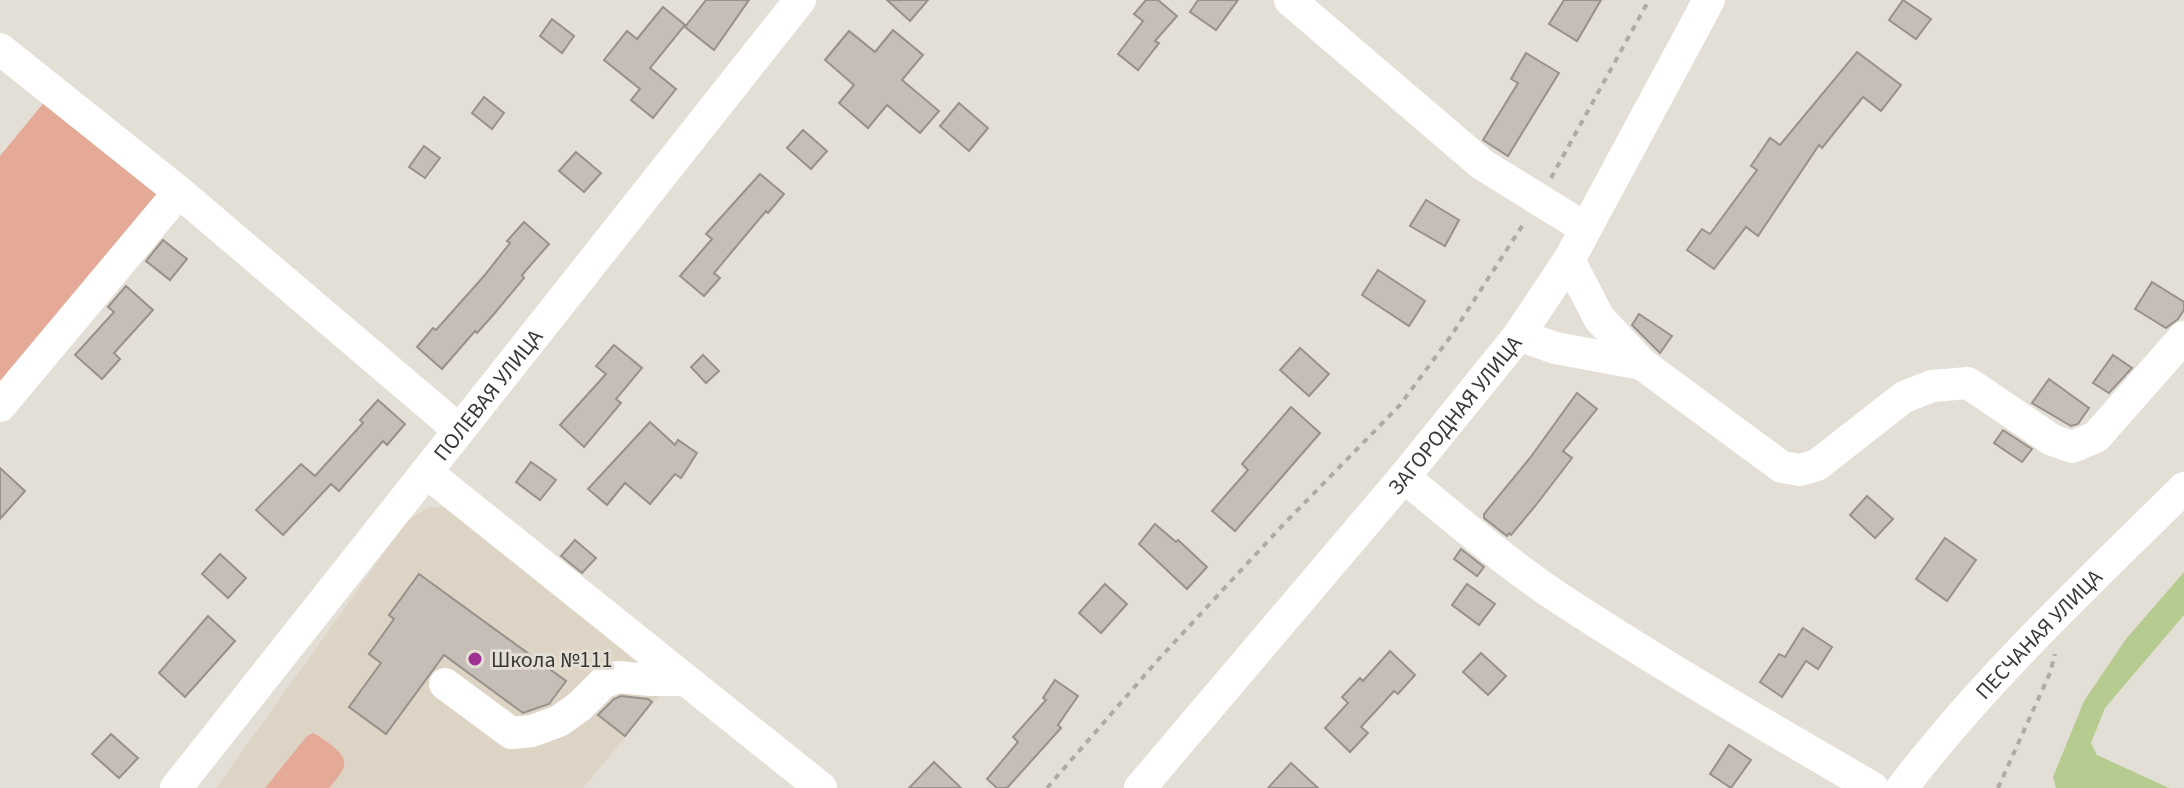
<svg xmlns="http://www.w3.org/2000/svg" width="2184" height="788" viewBox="0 0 2184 788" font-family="'Source Sans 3',sans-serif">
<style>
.built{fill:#ddd4c5}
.green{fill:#e5a997}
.water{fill:#b6cb8f}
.building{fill:#c6bdb7;stroke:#98908a;stroke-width:2}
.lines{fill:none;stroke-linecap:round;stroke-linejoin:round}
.path{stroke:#afaba4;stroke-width:4;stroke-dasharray:6 6;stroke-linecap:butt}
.minor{stroke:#fff;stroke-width:32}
.poi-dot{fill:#9f3291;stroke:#e4dfd6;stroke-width:3}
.labels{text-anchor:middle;stroke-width:6;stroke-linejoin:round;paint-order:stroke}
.street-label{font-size:22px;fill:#3a3835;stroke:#e4dfd6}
.poi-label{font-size:22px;fill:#3a3835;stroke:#e4dfd6;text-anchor:start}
</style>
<rect width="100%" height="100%" fill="#e4dfd6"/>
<polygon class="built" points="429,507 452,508 660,673 663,691 583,788 216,788 407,521"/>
<g class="green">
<polygon points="46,100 162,194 0,387 0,156"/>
<path d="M 313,733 C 320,736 324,740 330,744 C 353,762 345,768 329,788 L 265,788 L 307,736 Z"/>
</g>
<polygon class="water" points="2184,572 2184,615 2105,708 2091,743 2097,755 2169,788 2056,788 2053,777 2084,701 2126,639"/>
<g class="building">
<polygon points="706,0 749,0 714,50 685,27"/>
<polygon points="887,0 928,0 910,21"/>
<polygon points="1146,0 1158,0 1177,16 1155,41 1159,43 1138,70 1118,54 1143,21 1134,14"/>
<polygon points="1198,0 1238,0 1216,30 1190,12"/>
<polygon points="1564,0 1601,0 1577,41 1549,24"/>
<polygon points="1903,0 1931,19 1916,39 1889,20"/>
<polygon points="663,7 685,25 650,68 676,89 653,118 631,100 640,89 604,60 627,31 637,39"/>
<polygon points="552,19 574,36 562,53 540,36"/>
<polygon points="893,30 923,55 902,80 939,111 920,133 887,105 868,128 839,103 854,85 825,60 849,31 875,52"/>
<polygon points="1857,52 1901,85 1881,111 1863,97 1822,148 1819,145 1758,236 1746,227 1714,269 1687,250 1702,229 1710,234 1757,170 1751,166 1770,138 1780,145"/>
<polygon points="1526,53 1559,73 1508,156 1483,140 1518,83 1511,79"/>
<polygon points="484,97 504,113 492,129 472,113"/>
<polygon points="959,103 988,128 969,151 940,126"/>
<polygon points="803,130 827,151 811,169 787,148"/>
<polygon points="424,146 440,158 425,178 409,167"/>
<polygon points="576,152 601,173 584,192 559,171"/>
<polygon points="760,174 784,194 768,213 766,211 714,273 720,278 704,296 680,276 712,239 706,234"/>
<polygon points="1426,200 1459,220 1445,246 1410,226"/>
<polygon points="524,222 549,244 522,275 524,278 494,314 477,333 475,331 442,369 417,347 433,328 436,330 484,276 510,243 507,241"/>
<polygon points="163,240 187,259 170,280 146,261"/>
<polygon points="1378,270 1425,301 1409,326 1362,295"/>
<polygon points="2152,282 2184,302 2184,310 2178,319 2166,328 2135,309"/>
<polygon points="126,286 153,310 114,353 120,359 102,379 75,355 114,312 108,307"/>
<polygon points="1639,314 1672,336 1660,353 1632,325"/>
<polygon points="614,345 642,368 616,399 621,403 584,447 560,425 606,374 596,366"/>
<polygon points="1300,348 1329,374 1309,396 1280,370"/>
<polygon points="703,355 719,371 706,383 691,367"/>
<polygon points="2113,355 2132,368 2109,393 2093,383"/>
<polygon points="2049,379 2089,408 2078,424 2071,426 2032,403"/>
<polygon points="1577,393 1597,409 1563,451 1572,458 1536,505 1511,535 1509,533 1507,536 1484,518 1484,514 1530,458"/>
<polygon points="378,400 405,424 387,445 383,441 339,491 331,484 283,535 256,510 301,464 315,476 363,423 360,420"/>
<polygon points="1291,407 1320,433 1235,531 1212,511 1248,470 1242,464"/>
<polygon points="650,422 675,445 678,440 697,453 681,478 675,474 650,504 625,483 607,505 588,489"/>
<polygon points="2003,430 2032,449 2022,462 1994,443"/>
<polygon points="531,462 556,480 540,500 516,482"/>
<polygon points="0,468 25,491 0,519"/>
<polygon points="1867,496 1893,519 1875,538 1850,515"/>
<polygon points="1155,524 1176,542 1178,540 1207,567 1187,589 1139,544"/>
<polygon points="1945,538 1976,560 1947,601 1916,579"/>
<polygon points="575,540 596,558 582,573 561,556"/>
<polygon points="1461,549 1484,567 1477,576 1454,559"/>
<polygon points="220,554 246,578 228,598 202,574"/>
<polygon points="419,574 566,681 549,704 523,713 444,655 386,734 349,707 381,663 369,654 394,619 389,615"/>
<polygon points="1105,584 1127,604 1101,633 1079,613"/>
<polygon points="1467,584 1495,604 1479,625 1452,605"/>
<polygon points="208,616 235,641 185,697 159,673"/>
<polygon points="1803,628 1832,647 1818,669 1806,661 1782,697 1760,682 1779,654 1785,657"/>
<polygon points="1390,651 1415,675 1398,694 1394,691 1361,727 1368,733 1350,752 1325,728 1348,703 1342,697 1360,678 1363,681"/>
<polygon points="1481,653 1506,676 1488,695 1463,672"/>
<polygon points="1055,680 1078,696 1058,725 1061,728 1007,788 997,788 987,779 1018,742 1013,737 1046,700 1043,698"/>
<polygon points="621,696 648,699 652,702 625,736 598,715 614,699"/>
<polygon points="111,734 138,758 119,778 92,754"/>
<polygon points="1729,745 1751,760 1731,788 1710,774"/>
<polygon points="934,762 961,788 909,788"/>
<polygon points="1291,763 1318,788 1268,788"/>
</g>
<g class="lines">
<g class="path">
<polyline points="1551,178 1649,0"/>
<polyline points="1047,788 1157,661 1281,527 1400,405 1451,336 1524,223"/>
<polyline points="1998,788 2050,673 2055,654"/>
</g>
<g class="minor">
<polyline points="1290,0 1483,165 1585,228"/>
<polyline points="0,49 179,192 459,430"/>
<polyline points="1569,260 1599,318 1642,364 1782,467 1800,470 1817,465 1904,397 1932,386 1968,383 2052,440 2072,447 2096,437 2184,337"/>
<polyline points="1519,335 1555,348 1642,364"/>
<polyline points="0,406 179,192"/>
<polyline points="426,472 821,788"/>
<path d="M 1404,477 C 1455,519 1506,563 1562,600 C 1663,666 1768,727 1873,788"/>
<polyline points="445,684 511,733 532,731 559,721 580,706 603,683 618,677 650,680 685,680"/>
<path id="s1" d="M 176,788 L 800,0"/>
<path id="s2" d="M 1140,788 L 1404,477 L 1519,335 L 1569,260 L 1709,0"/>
<path id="s3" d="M 1902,788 C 1985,679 2087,584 2184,488"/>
</g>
</g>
<circle class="poi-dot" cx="475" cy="659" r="8"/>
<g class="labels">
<g class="street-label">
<text dy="8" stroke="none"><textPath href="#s1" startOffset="502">ПОЛЕВАЯ УЛИЦА</textPath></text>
<text dy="8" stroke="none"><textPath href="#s2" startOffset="488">ЗАГОРОДНАЯ УЛИЦА</textPath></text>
<text dy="8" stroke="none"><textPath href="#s3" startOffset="206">ПЕСЧАНАЯ УЛИЦА</textPath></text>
</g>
<g class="poi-label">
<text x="491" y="667">Школа №111</text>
</g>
</g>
</svg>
